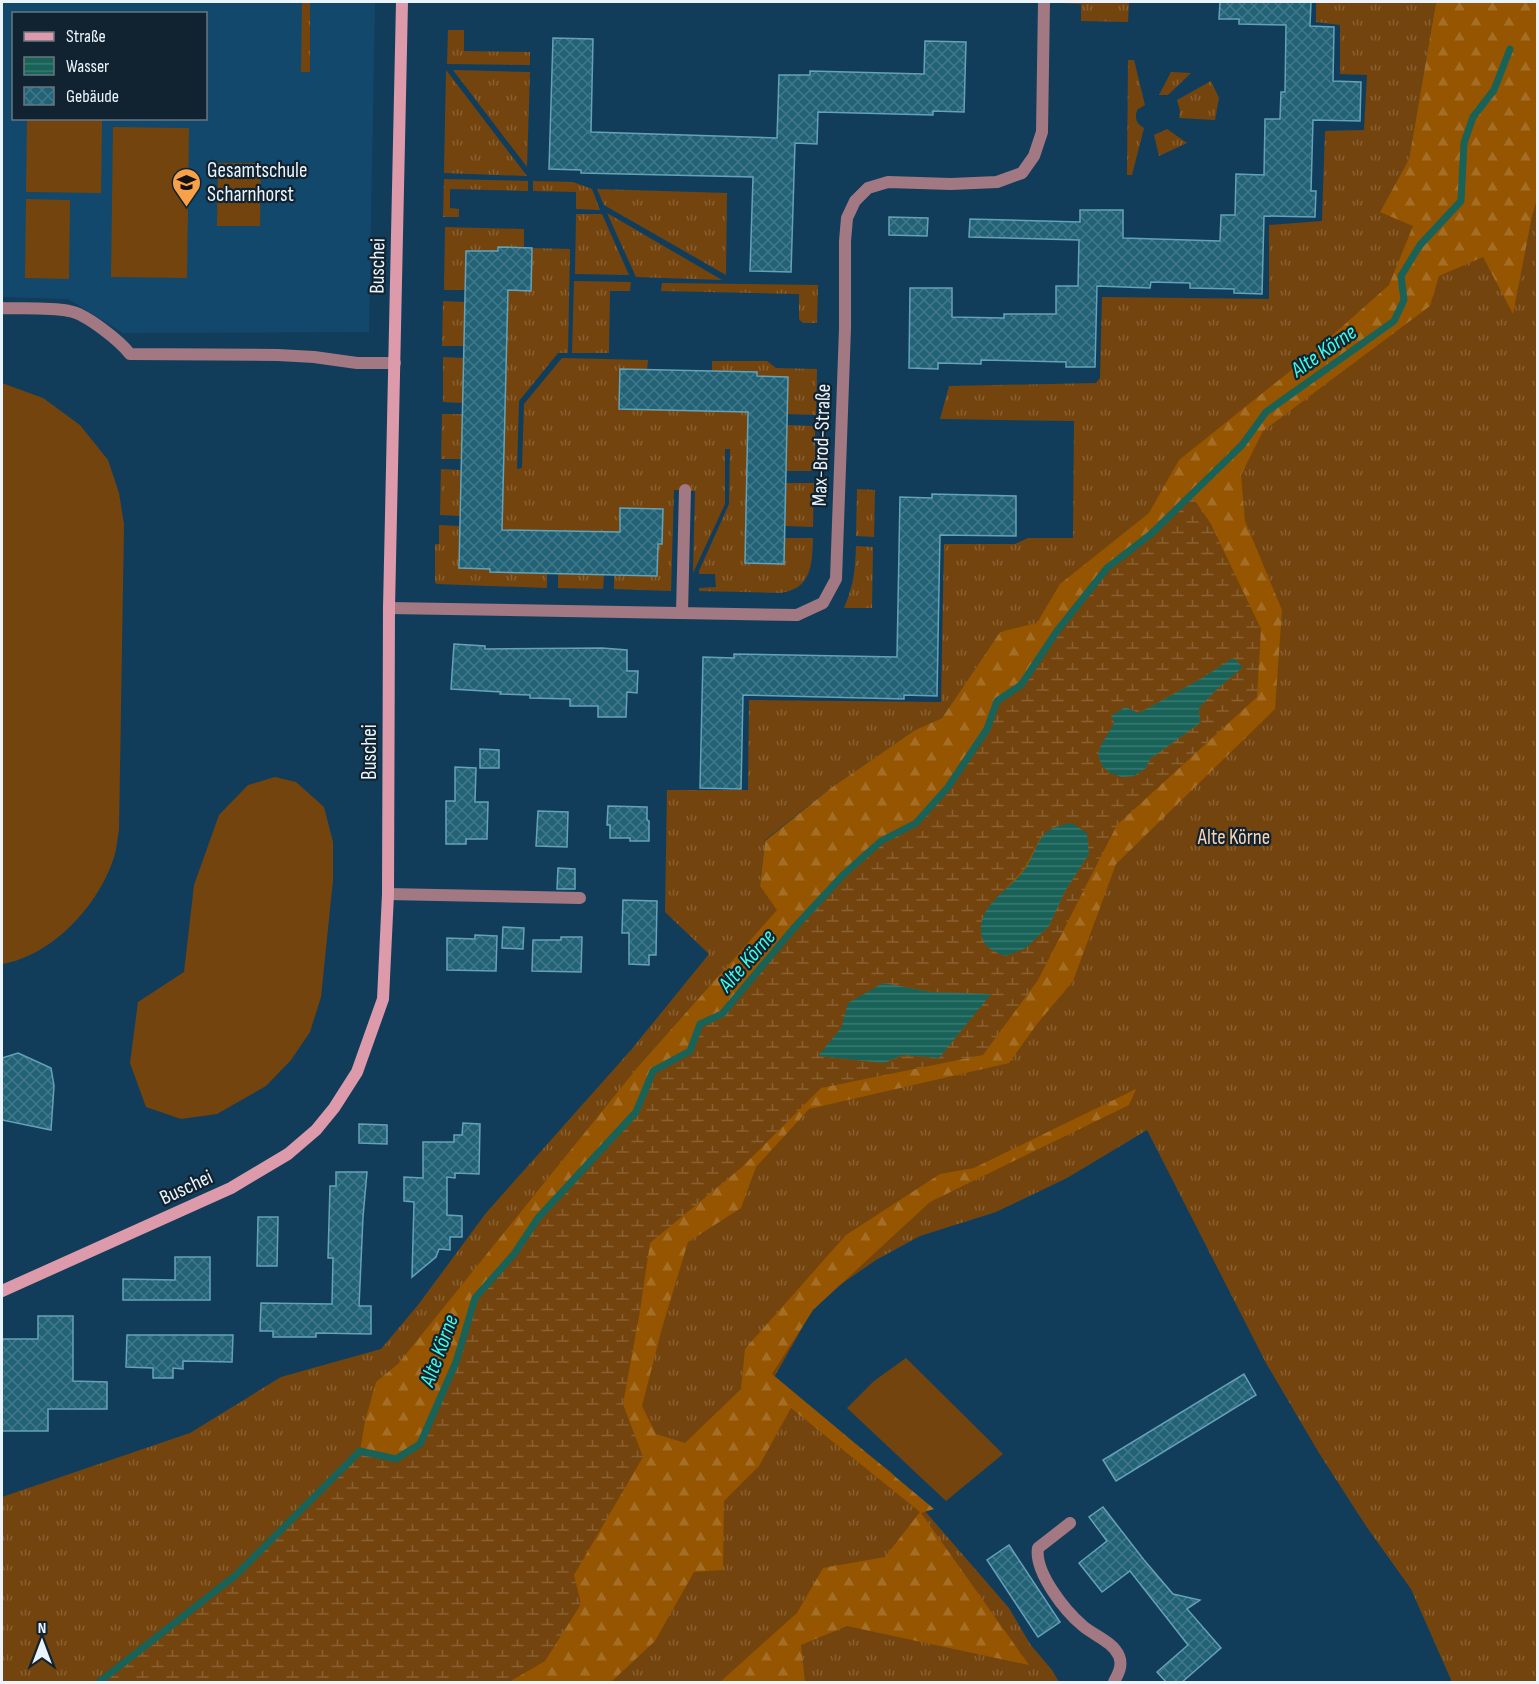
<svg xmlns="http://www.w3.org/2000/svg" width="1539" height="1684" viewBox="0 0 1539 1684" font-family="'Sofia Sans Condensed',sans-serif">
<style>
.built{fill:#12486b;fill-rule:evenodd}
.grass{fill:url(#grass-tufts);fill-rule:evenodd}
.forest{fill:url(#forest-firs)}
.wetland{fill:url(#wetland-marsh);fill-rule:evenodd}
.pitch{fill:#74440e}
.water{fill:url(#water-rules)}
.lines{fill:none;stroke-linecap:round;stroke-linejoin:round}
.stream{stroke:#186258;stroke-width:7}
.building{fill:url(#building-cross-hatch);stroke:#65a2b8;stroke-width:1.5}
.lane{stroke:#a27882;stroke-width:12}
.street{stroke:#a27882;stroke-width:12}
.secondary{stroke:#dc9aab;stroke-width:12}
.labels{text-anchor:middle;stroke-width:4.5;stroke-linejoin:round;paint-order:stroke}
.poi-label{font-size:21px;fill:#ebf4fc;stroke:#112330;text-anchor:start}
.street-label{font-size:21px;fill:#ebf4fc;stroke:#112330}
.park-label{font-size:21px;fill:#f9d4b4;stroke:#112330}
.water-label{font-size:22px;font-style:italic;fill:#3efde6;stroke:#112330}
</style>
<defs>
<pattern id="grass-tufts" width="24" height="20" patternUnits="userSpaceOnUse" patternTransform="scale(1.5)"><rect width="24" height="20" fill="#74440e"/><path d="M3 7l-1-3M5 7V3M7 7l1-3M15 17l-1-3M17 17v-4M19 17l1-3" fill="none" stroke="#886032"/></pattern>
<pattern id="forest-firs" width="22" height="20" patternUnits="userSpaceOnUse" patternTransform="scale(1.5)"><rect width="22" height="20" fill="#965500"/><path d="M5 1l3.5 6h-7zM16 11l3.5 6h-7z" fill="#a56e26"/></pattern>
<pattern id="wetland-marsh" width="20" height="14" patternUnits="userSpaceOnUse" patternTransform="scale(1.5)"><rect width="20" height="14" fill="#74440e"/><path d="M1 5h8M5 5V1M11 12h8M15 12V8" fill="none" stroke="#886032"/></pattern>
<pattern id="water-rules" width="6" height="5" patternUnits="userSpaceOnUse" patternTransform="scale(1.5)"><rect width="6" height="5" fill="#186258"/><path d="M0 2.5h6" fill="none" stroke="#3a7971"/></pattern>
<pattern id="building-cross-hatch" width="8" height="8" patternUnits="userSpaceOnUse" patternTransform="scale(1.5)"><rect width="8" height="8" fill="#226276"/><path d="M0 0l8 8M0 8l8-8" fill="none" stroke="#42798a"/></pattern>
</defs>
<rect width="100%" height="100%" fill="#113d5b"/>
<path class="built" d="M 2,2 L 375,2 L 369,332 L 123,333 L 68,299 L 2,297 ZM 14,14 L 206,14 L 206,118 L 14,118 Z"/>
<g class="grass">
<polygon points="302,2 310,2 310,72 301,72"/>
<polygon points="1060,2 1129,2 1128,22 1081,21 1081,4 1060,3"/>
<path d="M 1316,2 L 1436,2 L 1409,159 L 1380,212 L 1537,2 L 1537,1682 L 1452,1682 L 1411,1589 L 1366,1526 L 1319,1453 L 1266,1363 L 1147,1130 L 1067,1178 L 996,1212 L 920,1236 L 876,1260 L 818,1300 L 772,1381 L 891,1472 L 1009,1608 L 1030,1644 L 1052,1670 L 1059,1682 L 2,1682 L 2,1497 L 190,1433 L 281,1377 L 381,1349 L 418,1305 L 486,1213 L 631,1050 L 709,954 L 665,912 L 667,790 L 748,790 L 749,700 L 941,702 L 944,544 L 1015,544 L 1028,538 L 1073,538 L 1074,421 L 940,419 L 949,386 L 1096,383 L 1100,378 L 1102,297 L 1269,299 L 1269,225 L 1322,221 L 1325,131 L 1364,130 L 1367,75 L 1340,74 L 1340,25 L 1316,22 ZM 1004,631 L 935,736 L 762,888 L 760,885 L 765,840 L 831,788 L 915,730 L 942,718 L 1000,632 Z"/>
<polygon points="448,30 464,30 464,51 530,52 530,65 447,64"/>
<path d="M 1128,60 L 1134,60 L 1145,105 L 1137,110 C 1134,119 1137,124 1144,128 L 1132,175 L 1127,175 Z"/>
<polygon points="446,70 527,176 444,173"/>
<polygon points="453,70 530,72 527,167"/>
<polygon points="1171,72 1191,73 1168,95 1159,95"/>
<polygon points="1211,81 1219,98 1215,120 1179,118 1180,111 1177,100"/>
<polygon points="1167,129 1187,143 1159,156 1154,135"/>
<polygon points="444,179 528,181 528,191 450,189 450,208 459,209 459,217 443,217"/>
<polygon points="533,181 573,182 592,189 600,210 576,209 576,192 533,191"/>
<polygon points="597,189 727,193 726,275 604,205"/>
<polygon points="607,213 722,280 636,277"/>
<polygon points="576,214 602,214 629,275 575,274"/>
<polygon points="445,227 524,229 524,248 498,247 498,251 466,251 465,290 444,290"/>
<path d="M 532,248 L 570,249 L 568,353 L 558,353 L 519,401 L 517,469 L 522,468 L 524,404 L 562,358 L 648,360 L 647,370 L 620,369 L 619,409 L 748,412 L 745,563 L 784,564 L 785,538 L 813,538 C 812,564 812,589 780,593 L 699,591 L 699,588 L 716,587 L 715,574 L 699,574 L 699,571 L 729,504 L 730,449 L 725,449 L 725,504 L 693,573 L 695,491 L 674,490 L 671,591 L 614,589 L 614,575 L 657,576 L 658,544 L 662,543 L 663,510 L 620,508 L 620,532 L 502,530 L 508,290 L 531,290 Z"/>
<polygon points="574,281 631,282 630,291 610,291 609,353 572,353"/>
<polygon points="662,283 818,285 817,323 803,323 799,319 799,294 661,291"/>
<polygon points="443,301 465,302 464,346 442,346"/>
<polygon points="443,357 464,358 463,403 443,402"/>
<polygon points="712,361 767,361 776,368 817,369 816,415 787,414 788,377 757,376 756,372 712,371"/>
<polygon points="442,414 463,414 462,459 441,459"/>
<polygon points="787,425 815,426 815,471 786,471"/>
<polygon points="441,469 461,470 460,516 440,515"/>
<polygon points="786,483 814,483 813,527 785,526"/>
<polygon points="857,489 875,490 874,537 856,536"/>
<polygon points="439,525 460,526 459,568 490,569 491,572 547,573 547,588 438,584 435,583 435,544 439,544"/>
<path d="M 856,546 L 873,547 L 872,608 L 844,608 C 854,584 855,572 856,546 Z"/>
<polygon points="558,574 604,575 603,589 558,588"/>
</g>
<polygon class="forest" points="1436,2 1537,2 1537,199 1532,216 1513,314 1483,257 1439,276 1430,306 1263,431 1241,475 1245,521 1282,610 1275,709 1116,864 1073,981 1037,1024 1009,1063 809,1109 756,1167 741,1208 688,1242 662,1328 642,1406 656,1434 685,1443 741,1389 745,1349 846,1235 940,1174 974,1168 1136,1089 1129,1105 930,1202 813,1310 772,1374 934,1509 921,1513 1029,1665 847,1626 801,1645 805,1682 720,1682 797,1613 823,1568 885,1557 920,1512 791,1408 759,1466 724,1501 723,1570 694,1572 655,1641 611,1682 506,1682 360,1451 365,1421 376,1382 398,1364 637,1068 777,910 760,886 765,841 831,788 915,730 942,718 1000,632 1037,623 1060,584 1149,513 1179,460 1309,356 1389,285 1413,226 1380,212 1409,159"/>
<path class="wetland" d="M 1191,495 L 1211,524 L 1261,629 L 1257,697 L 1117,825 L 1038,980 L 983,1055 L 821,1088 L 742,1167 L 650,1243 L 640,1311 L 623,1404 L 643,1457 L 574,1575 L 581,1604 L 545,1661 L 509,1682 L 99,1682 L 236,1575 L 360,1451 L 396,1459 L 420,1444 L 456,1362 L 475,1298 L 514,1254 L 538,1218 L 636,1112 L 653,1071 L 690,1051 L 700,1024 L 722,1014 L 793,929 L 844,874 L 881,841 L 916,823 L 948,787 L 987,729 L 997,701 L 1021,685 L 1057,631 L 1107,568 L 1151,534 ZM 1243,667 L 1216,690 L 1199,708 L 1200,723 L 1150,759 L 1146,768 L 1110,773 L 1102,766 L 1098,753 L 1114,723 L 1139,713 L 1202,678 ZM 1041,837 L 1089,854 L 1065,891 L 1049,926 L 987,909 L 1024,869 ZM 883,983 L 932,992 L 990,994 L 939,1058 L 903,1055 L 884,1063 L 819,1056 L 841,1028 Z"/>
<g class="pitch">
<polygon points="27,119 102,119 101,193 26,192"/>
<polygon points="113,127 189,128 187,278 111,277"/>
<polygon points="218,163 261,163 260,226 217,226"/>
<polygon points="26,199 70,200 69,279 25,278"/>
<path d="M 2,383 L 43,398 L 80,425 L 108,460 L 119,493 L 124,524 L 119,830 C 117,839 117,849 114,857 C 99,905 52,956 2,964 Z"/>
<polygon points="275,777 296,782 324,807 333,842 333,880 321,997 310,1032 291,1060 266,1086 217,1114 181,1119 146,1107 130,1063 138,1002 184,972 194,885 219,815 248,785"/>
<polygon points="906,1358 1003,1454 946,1501 847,1408 874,1381"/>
</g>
<g class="water">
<polygon points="1233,658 1243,667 1216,690 1199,708 1200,723 1150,759 1146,768 1134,776 1122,777 1110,773 1102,766 1098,754 1101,745 1114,723 1111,716 1125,707 1139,713 1202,678"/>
<path d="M 1072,823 L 1087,833 L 1089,854 L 1065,891 L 1049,926 L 1026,948 L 1006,956 C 994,952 982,947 981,932 C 979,904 1010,890 1025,869 C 1041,844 1036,828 1072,823 Z"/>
<polygon points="883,983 932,992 991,994 939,1058 903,1055 884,1063 818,1056 841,1028 848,1003"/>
</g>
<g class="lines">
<polyline class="stream" points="99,1682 236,1575 360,1451 396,1459 420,1444 456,1362 475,1298 514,1254 538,1218 636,1112 653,1071 690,1051 700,1024 722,1014 793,929 844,874 881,841 916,823 948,787 987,729 997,701 1021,685 1057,631 1107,568 1151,534 1242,445 1266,412 1394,321 1404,300 1401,276 1420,245 1461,201 1464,143 1473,117 1494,90 1510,49"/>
</g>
<g class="building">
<polygon points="1220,2 1311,2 1310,26 1334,27 1333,81 1361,82 1360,121 1313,120 1311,191 1316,191 1315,217 1264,216 1262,294 1234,293 1234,289 1190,288 1190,283 1151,282 1150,288 1097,286 1095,367 1066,367 1066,362 981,360 981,364 938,363 938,369 909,368 910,288 952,288 952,317 1004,318 1004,314 1056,314 1056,286 1078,286 1079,240 969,237 970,219 1080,222 1080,210 1123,210 1123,238 1220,241 1221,215 1235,215 1236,174 1264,175 1265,119 1280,119 1281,92 1285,92 1286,25 1239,24 1239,19 1219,19"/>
<polygon points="553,38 593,39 591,132 777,138 779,75 810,75 810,71 924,74 925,41 966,42 964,112 933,111 933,115 818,112 817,144 795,143 791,272 750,271 753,177 581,173 581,170 549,169"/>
<polygon points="889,217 928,218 927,236 889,235"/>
<polygon points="498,247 532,248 531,291 508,290 502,530 620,532 620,508 663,509 662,544 658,544 657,576 490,572 490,569 459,568 466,251 498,251"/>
<polygon points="620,369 757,372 757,376 788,377 784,564 745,563 748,412 619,409"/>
<polygon points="932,494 1016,496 1016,536 940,535 937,696 904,695 904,699 743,695 741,789 700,788 703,657 734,658 734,654 897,657 900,497 932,498"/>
<polygon points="454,644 485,646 485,649 602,648 627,650 627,671 638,671 637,693 627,692 626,717 598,717 598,706 570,706 570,699 530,698 530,695 500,694 501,692 451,689"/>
<polygon points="480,749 499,750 499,768 480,768"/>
<polygon points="455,767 476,768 475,802 488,802 487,839 466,839 466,844 446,844 446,801 455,801"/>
<polygon points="608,806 647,807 647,820 649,821 649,841 630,841 630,838 610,838 610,825 607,825"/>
<polygon points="538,811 568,812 567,847 536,846"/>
<polygon points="558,868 575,869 575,889 557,889"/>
<polygon points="623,900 657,901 656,955 649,955 649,965 629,964 629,933 622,933"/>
<polygon points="503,927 524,928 523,949 502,948"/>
<polygon points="475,935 497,936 496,971 447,970 447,938 475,939"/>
<polygon points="561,937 582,937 581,972 532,971 533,940 561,940"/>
<polygon points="18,1053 51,1068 54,1086 51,1130 2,1120 2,1058"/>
<polygon points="463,1123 480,1124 479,1174 455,1173 455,1178 447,1177 447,1215 462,1216 462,1237 450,1237 450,1250 439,1249 436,1257 412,1277 414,1202 404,1201 404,1177 423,1178 423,1142 454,1142 454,1135 462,1135"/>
<polygon points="359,1124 387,1125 387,1144 359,1143"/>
<polygon points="336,1172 367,1172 363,1217 359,1306 371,1306 371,1334 316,1333 316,1337 273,1337 273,1331 260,1331 261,1303 332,1304 333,1258 328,1258 330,1186 336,1186"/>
<polygon points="258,1217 278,1217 277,1266 257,1266"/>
<polygon points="175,1257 210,1257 210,1300 123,1300 123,1279 175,1280"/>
<polygon points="38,1316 73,1316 73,1381 107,1382 107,1409 48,1409 48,1431 2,1431 2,1339 38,1339"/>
<polygon points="127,1335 233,1335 232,1362 183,1361 183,1369 173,1368 173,1378 153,1378 153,1368 126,1367"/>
<polygon points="1244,1374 1256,1395 1116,1481 1103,1460"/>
<polygon points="1103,1507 1144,1560 1173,1594 1200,1600 1187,1609 1221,1648 1181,1683 1167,1683 1157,1672 1188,1645 1130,1571 1102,1592 1079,1563 1107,1541 1089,1517"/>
<polygon points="1009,1545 1060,1622 1038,1637 987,1560"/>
</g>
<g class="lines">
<g class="lane">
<path d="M 2,308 C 23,309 47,307 69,311 C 85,313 120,341 130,354 L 278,355 L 314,357 L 357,363 L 395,363"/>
<polyline points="682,612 685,490"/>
<polyline points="388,894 580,898"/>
<path d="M 1070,1523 L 1038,1548 C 1034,1572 1065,1611 1083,1626 C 1095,1636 1113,1642 1119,1656 C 1123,1666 1118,1674 1114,1682"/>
</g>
<polyline class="street" points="389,608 797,615 823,603 836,579 845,328 845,241 847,218 855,201 868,188 888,182 951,184 997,182 1022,173 1034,156 1042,132 1044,2"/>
<polyline class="secondary" points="2,1291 231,1188 288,1154 316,1130 334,1108 357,1072 383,999 388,894 389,608 402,2"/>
</g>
<defs>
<symbol id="school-pin" viewBox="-11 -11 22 30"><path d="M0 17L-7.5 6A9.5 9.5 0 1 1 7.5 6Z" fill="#f8a14a" stroke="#112330"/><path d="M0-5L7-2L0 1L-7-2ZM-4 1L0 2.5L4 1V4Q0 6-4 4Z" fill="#111"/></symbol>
</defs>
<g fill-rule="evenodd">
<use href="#school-pin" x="170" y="166" width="33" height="45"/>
</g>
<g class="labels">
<g class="poi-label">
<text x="207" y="177">Gesamtschule<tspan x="207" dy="24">Scharnhorst</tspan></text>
</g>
<g class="street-label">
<text transform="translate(377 266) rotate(-89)" y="7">Buschei</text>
<text transform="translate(821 445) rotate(-88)" y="7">Max-Brod-Straße</text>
<text transform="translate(369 752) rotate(-90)" y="7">Buschei</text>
<text transform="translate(186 1187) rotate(-25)" y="7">Buschei</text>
</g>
<g class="park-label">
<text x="1234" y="844">Alte Körne</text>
</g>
<g class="water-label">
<text transform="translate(1323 350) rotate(-35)" y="8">Alte Körne</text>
<text transform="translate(746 960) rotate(-49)" y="8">Alte Körne</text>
<text transform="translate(438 1350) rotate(-70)" y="8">Alte Körne</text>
</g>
</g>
<rect width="1539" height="1684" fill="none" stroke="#ebf4fc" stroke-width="6"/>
<rect x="12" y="12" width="195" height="108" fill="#112330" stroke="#687782" stroke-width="1.5"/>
<rect x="24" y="32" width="30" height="9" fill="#dc9aab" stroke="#687782" stroke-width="1.5"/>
<text x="66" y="42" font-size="18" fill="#ebf4fc">Straße</text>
<rect x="24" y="57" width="30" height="18" fill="url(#water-rules)" stroke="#687782" stroke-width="1.5"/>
<text x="66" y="72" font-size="18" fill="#ebf4fc">Wasser</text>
<rect x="24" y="87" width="30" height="18" fill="url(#building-cross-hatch)" stroke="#687782" stroke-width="1.5"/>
<text x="66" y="102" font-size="18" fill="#ebf4fc">Gebäude</text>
<g transform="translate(42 1642)" stroke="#112330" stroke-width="4.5" paint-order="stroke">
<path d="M0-4.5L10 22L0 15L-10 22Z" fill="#ebf4fc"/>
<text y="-9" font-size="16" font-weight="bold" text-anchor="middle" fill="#ebf4fc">N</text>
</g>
</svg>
